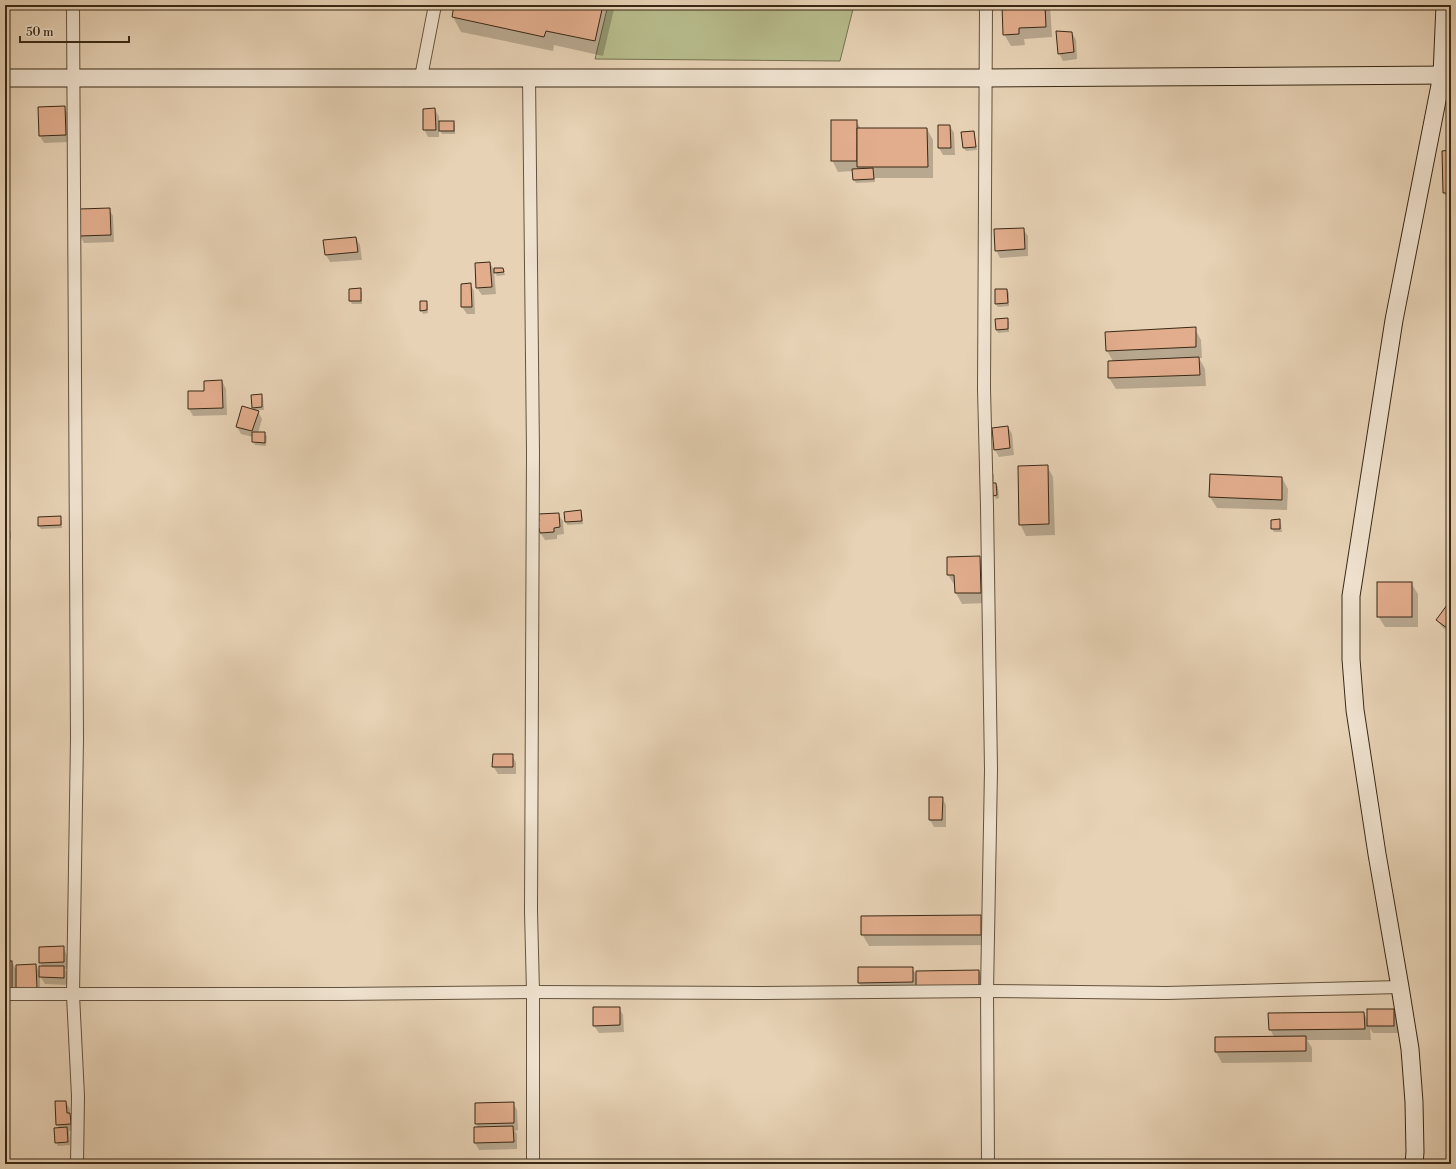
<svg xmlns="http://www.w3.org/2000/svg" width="1456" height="1169" viewBox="0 0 1456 1169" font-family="'Libre Bodoni',serif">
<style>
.green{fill:#b7bb8c;stroke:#787250}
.shadow{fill:#0003}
.building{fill:#e2ad8d;stroke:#392915}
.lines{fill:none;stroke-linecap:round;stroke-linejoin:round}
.street-casing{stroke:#64533d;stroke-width:14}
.secondary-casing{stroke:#392915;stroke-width:19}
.street{stroke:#efe2cf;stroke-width:12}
.secondary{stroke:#efe2cf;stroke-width:17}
</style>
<rect width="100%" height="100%" fill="#e7d2b5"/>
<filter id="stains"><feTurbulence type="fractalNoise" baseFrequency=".005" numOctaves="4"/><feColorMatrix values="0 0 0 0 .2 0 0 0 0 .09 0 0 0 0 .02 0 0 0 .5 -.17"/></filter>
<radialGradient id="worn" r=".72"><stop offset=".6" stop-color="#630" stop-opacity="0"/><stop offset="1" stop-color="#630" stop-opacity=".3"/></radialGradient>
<polygon class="green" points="608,5 854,5 840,61 595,59"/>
<g class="shadow">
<polygon points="455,5 615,5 603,56 554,45 553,51 461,32 453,17"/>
<polygon points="996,5 1050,5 1052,37 1024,39 1025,45 1011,46 1004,34 1003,10 999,10"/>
<polygon points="1147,5 1171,5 1171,8 1150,10"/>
<polygon points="1072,33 1076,40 1077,59 1063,61 1059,53"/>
<polygon points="64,107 68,114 69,142 44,143 40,136"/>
<polygon points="435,109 439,117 439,122 454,122 455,125 455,134 442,134 439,129 439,137 428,137 424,129"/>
<polygon points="856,121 861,129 927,129 933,140 933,178 875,178 875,182 856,183 854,180 854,171 838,172 832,160"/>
<polygon points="939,126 950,126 954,133 955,155 943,155 939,148"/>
<polygon points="974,132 975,135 977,150 966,151 964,148"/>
<polygon points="1451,151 1451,200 1448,200 1444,193"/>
<polygon points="109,209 113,216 114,242 84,243 80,236 80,210"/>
<polygon points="1023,229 1028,236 1028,256 1000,258 996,250"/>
<polygon points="356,238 360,245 362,260 330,262 326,255 324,241"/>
<polygon points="490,263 494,270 496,294 482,295 477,288"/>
<polygon points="503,269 505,275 497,276 495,272"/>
<polygon points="470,284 474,291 475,314 467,314 462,307"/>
<polygon points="360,289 362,293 362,304 352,304 350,301 350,290"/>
<polygon points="1007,290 1009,293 1009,306 998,307 996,304"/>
<polygon points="426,302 428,305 428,313 423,314 421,310"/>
<polygon points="1007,319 1009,322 1009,332 998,333 997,330"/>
<polygon points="1195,329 1201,340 1202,358 1199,358 1205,369 1206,386 1116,389 1109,378 1109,362 1113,361 1107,351"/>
<polygon points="222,381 226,389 227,415 193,416 189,409 205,392"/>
<polygon points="261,395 263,398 264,410 257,410 262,419 258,433 265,433 267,437 266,446 255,445 253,441 253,437 241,434 237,427 255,411 253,407"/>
<polygon points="1008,427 1012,434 1014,455 999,457 995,450"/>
<polygon points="1047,466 1053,477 1055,535 1026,536 1020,524"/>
<polygon points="992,472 994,475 994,484 996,484 998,487 999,498 996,499 994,495 993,485 990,485"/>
<polygon points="1211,475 1282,478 1288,489 1287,510 1217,508 1210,497"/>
<polygon points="580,511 582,515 583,524 567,525 566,522"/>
<polygon points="558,514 563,521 564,534 557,535 557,539 545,540 537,528"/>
<polygon points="60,517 62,521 62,528 41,529 39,526"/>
<polygon points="1279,520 1281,524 1282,532 1274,532 1272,529 1272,521"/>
<polygon points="5,525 7,525 11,532 11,539 5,540"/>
<polygon points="979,557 986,568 987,603 962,604 956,593 955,586 948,575"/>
<polygon points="1411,583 1418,594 1418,627 1385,627 1378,616"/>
<polygon points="1451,603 1451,634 1442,627 1437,620"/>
<polygon points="512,755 516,763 516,774 498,774 493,766"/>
<polygon points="942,798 946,805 946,827 934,827 930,820"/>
<polygon points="980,916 986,928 986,945 869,946 862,934"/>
<polygon points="63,947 67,955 68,969 65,969 68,975 68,985 45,984 40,976 40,995 5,999 5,962 12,962 17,971 36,965 40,974 43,967 40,963"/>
<polygon points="912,968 917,976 979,971 985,983 985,997 863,990 859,983"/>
<polygon points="619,1008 623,1015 624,1032 599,1033 594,1026"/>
<polygon points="1393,1010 1398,1018 1398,1033 1373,1033 1370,1029 1371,1040 1307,1040 1312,1048 1312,1062 1222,1063 1216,1052 1216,1038 1274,1037 1270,1029 1364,1013 1368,1021"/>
<polygon points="66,1102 70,1109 70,1115 74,1121 74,1131 69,1131 70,1145 58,1146 56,1142 60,1129 57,1124"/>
<polygon points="513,1103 517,1110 518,1130 515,1131 517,1134 517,1149 479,1150 475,1143 478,1127 476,1124 476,1104"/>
</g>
<g class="building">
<polygon points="454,5 603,5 595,41 546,31 544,37 452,17"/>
<polygon points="1002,5 1045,5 1046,27 1019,28 1019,34 1003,35"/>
<polygon points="1056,31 1072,32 1074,52 1058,54"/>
<polygon points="65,106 66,135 39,136 38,107"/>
<polygon points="435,108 436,130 423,130 423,109"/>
<rect x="831" y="120" width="26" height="41"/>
<rect x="439" y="121" width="15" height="10"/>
<polygon points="938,125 950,125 951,148 938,148"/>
<polygon points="857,128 927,128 928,167 857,167"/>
<polygon points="974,131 976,147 963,148 961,132"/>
<polygon points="1451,150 1451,193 1443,193 1442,151"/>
<polygon points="873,168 874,179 853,180 852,169"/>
<polygon points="110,208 111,235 79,236 79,209"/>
<polygon points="1024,228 1025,249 995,251 994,229"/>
<polygon points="356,237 358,252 325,255 323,240"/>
<polygon points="490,262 492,287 476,288 475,263"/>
<polygon points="494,268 503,268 504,272 494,273"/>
<polygon points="471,283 472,307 461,307 461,284"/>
<polygon points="361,288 361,301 349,301 349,289"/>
<polygon points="995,289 1007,289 1008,303 995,304"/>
<polygon points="420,301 427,301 427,310 420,311"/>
<polygon points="1008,318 1008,329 996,330 995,319"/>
<polygon points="1196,327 1196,347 1106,351 1105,332"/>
<polygon points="1199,357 1200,375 1108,378 1108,361"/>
<polygon points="222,380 223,408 188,409 188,391 204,391 204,381"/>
<polygon points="262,394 262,407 252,408 251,395"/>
<polygon points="242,406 259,411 252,431 236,427"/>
<polygon points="1008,426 1010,448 994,450 992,428"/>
<polygon points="252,432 265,432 265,443 252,442"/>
<polygon points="1048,465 1049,524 1019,525 1018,466"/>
<polygon points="1210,474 1282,477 1282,500 1209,497"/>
<polygon points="992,483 996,483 997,495 993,496"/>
<polygon points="581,510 582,521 565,522 564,512"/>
<polygon points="559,513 560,527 554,528 554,532 540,533 539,528 536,528 535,522 539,521 538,514"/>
<polygon points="61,516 61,525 38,526 38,517"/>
<polygon points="1280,519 1280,529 1271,529 1271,520"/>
<rect x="5" y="524" width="2" height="8"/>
<polygon points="980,556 981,593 955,593 954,575 947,575 947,557"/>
<rect x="1377" y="582" width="35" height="35"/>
<polygon points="1450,601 1451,602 1451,631 1436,620"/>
<polygon points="493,754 513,754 513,767 492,767"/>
<polygon points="929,797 943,797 942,820 929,820"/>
<polygon points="981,915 981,935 861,935 861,916"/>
<polygon points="64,946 64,962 39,963 39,947"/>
<rect x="5" y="961" width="7" height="27"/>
<polygon points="36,964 37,988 16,988 16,965"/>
<polygon points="39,966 64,966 64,978 39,977"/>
<polygon points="858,967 913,967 913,982 858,983"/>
<polygon points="979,970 979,986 916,987 916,971"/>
<polygon points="593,1007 620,1007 620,1025 593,1026"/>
<rect x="1367" y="1009" width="27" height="17"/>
<polygon points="1364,1012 1365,1029 1269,1030 1268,1013"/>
<polygon points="1306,1036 1306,1051 1215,1052 1215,1037"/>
<polygon points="55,1101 66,1101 67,1113 70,1113 71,1124 56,1125"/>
<polygon points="514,1102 514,1123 475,1124 475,1103"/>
<polygon points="513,1126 514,1142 474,1143 474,1127"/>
<polygon points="67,1127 68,1142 55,1143 54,1128"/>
</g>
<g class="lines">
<defs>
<g id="street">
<polyline points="73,5 77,738 73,995 78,1096 77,1164"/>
<polyline points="986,5 984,389 987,507 991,770 987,991 988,1164"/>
<polyline points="421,77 435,5"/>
<polyline points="529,77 533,452 531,911 533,992 533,1164"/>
<polyline points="5,994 341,994 533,992 761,993 987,991 1166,993 1400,987"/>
</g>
<g id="secondary">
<polyline points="5,78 985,78 1451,75"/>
<polyline points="1414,1164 1415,1152 1414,1102 1410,1049 1400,987 1377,854 1355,710 1351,659 1351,596 1394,320 1442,75 1445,5"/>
</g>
</defs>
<use href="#street" class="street-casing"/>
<use href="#secondary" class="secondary-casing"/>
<use href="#street" class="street"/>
<use href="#secondary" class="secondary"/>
</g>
<rect width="1456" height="1169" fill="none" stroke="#e7d2b5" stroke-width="20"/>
<rect x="6" y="6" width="1444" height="1157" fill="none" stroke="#392915" stroke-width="2"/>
<rect x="10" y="10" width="1436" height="1149" fill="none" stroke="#392915"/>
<path d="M20 36v6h109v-6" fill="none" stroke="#392915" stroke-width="2"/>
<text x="26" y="36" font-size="12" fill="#392915" stroke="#efe2cf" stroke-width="3" paint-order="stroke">50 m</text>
<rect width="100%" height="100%" filter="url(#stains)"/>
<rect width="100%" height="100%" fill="url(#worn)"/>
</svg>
